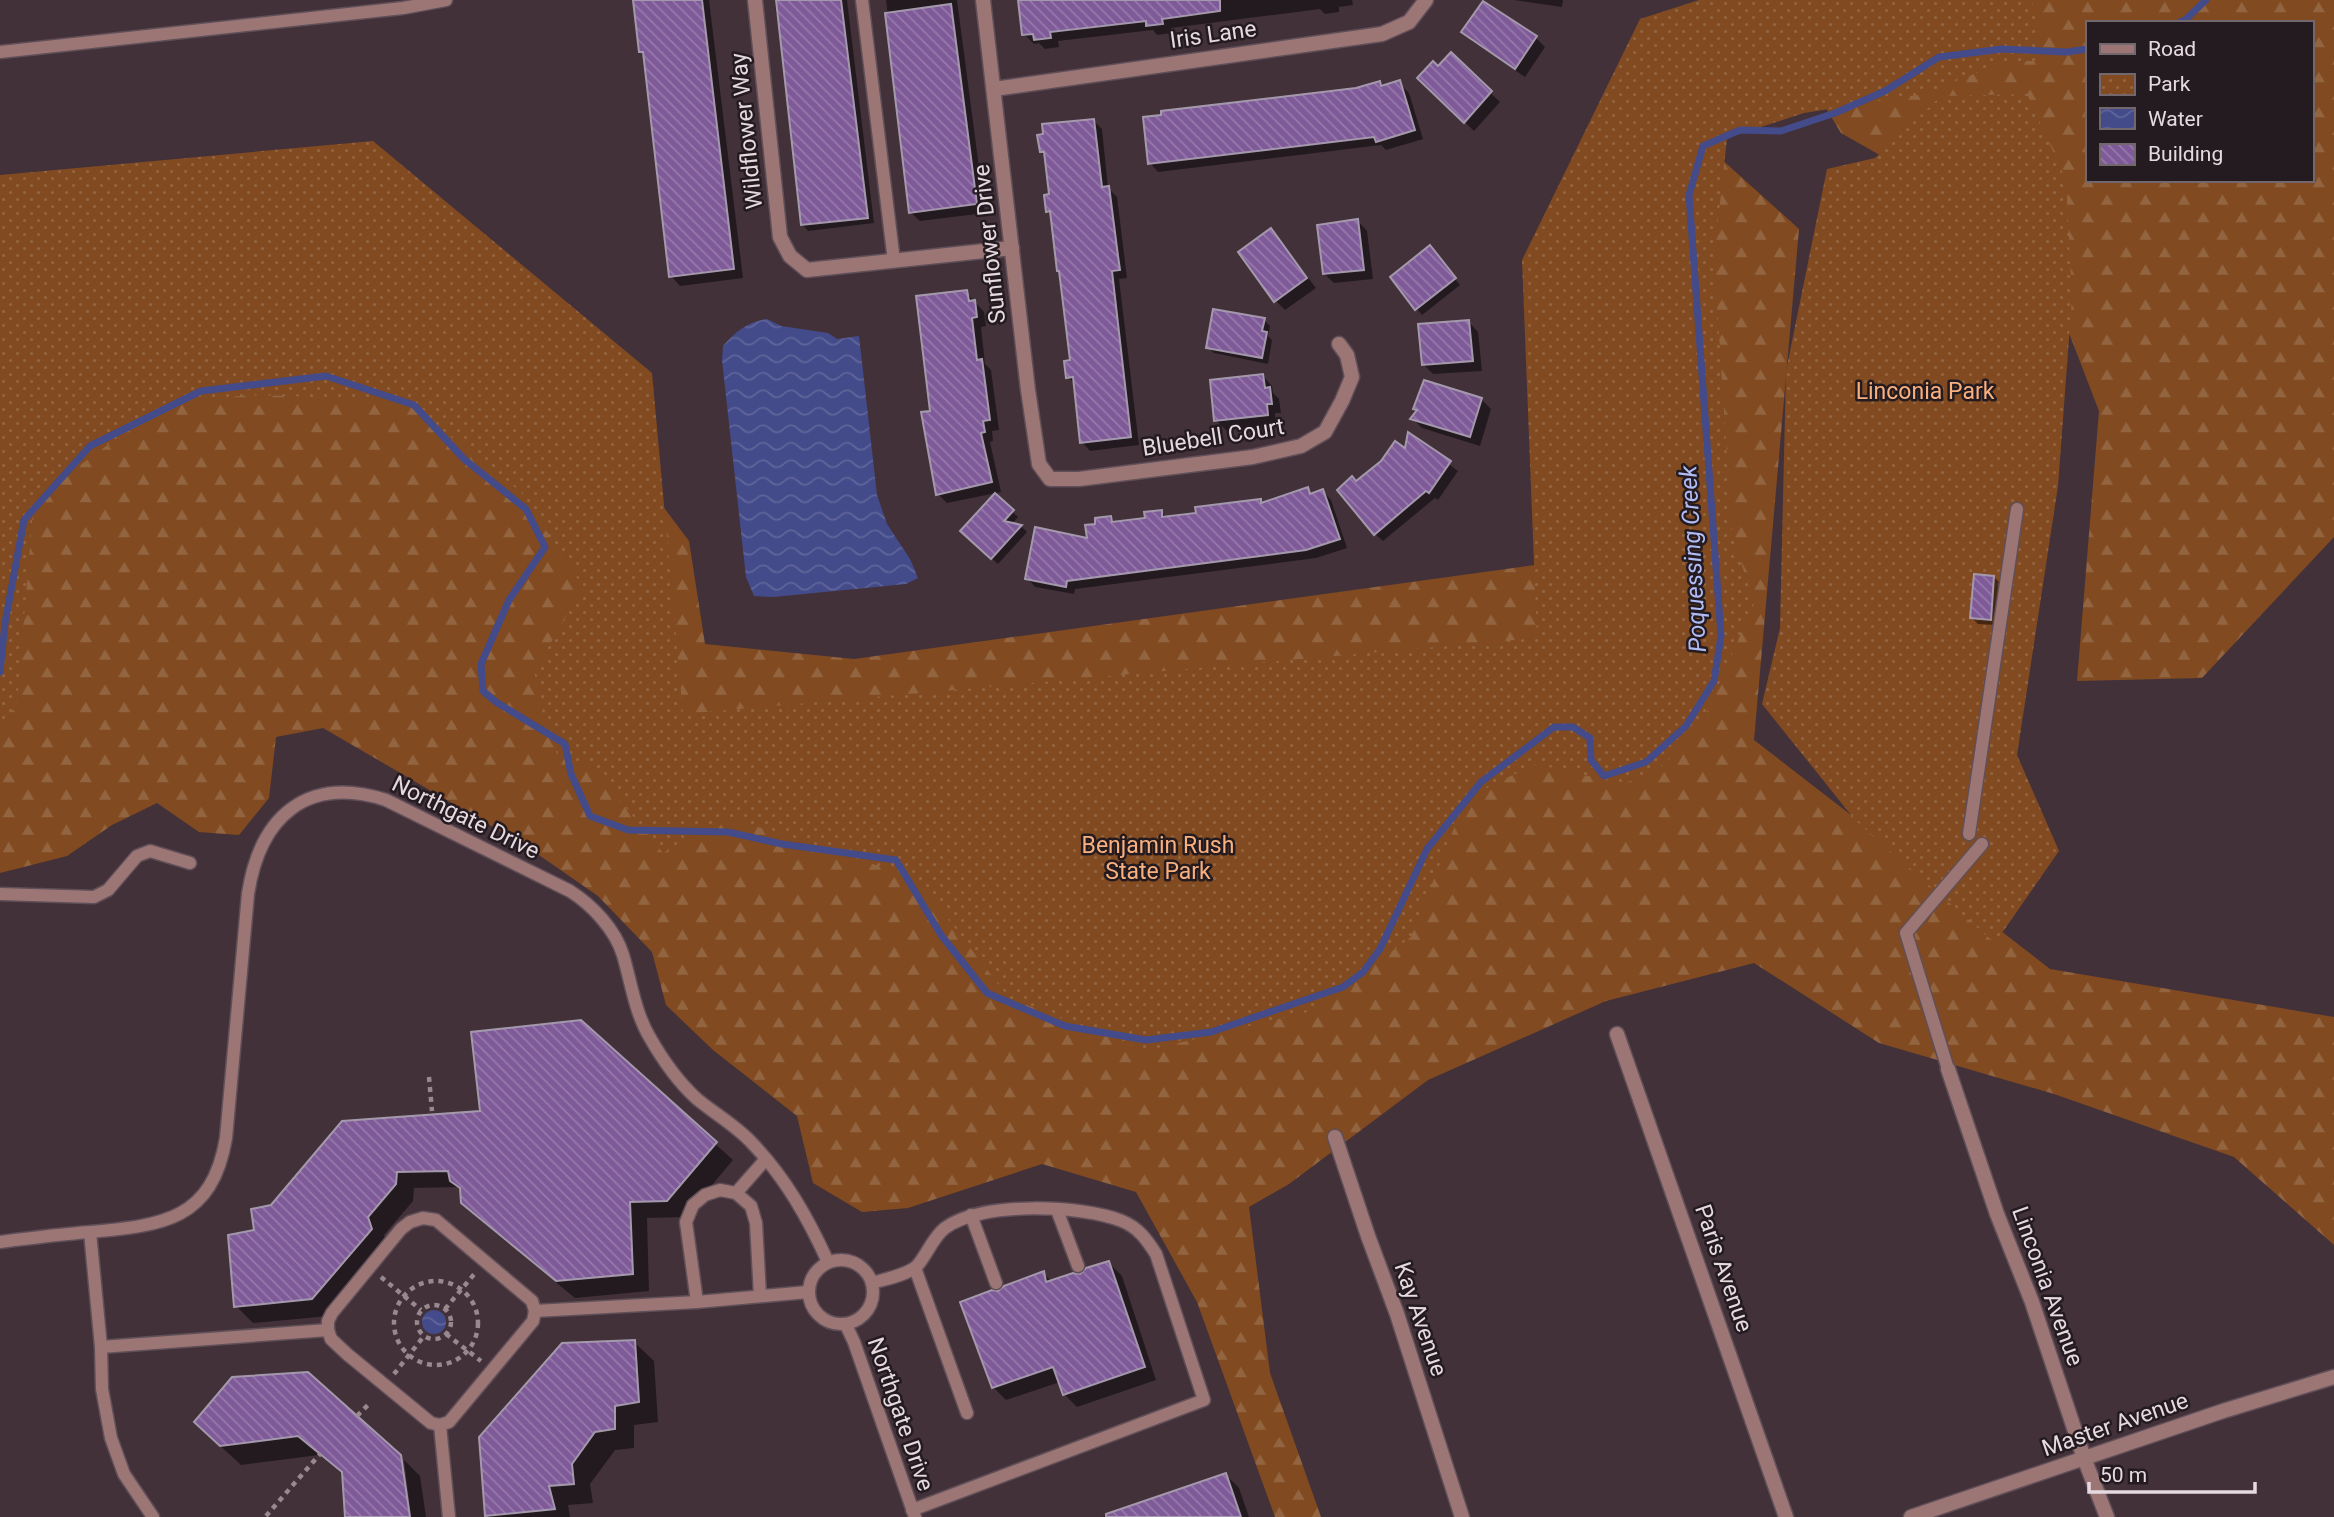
<svg xmlns="http://www.w3.org/2000/svg" width="2334" height="1517" viewBox="0 0 2334 1517" font-family="Roboto,sans-serif">
<style>
.forest{fill:url(#forest-firs);fill-rule:evenodd}
.park{fill:url(#park-dots)}
.water{fill:url(#water-waves)}
.shadow{fill:#0007}
.lines{fill:none;stroke-linecap:round;stroke-linejoin:round}
.stream{stroke:#444b8a;stroke-width:7}
.building{fill:url(#building-back-hatch);stroke:#a499ac;stroke-width:2}
.lane-casing{stroke:#604f58;stroke-width:15}
.street-casing{stroke:#604f58;stroke-width:17}
.path{stroke:#988991;stroke-width:4.5;stroke-dasharray:5 5;stroke-linecap:butt}
.lane{stroke:#9b7675;stroke-width:12}
.street{stroke:#9b7675;stroke-width:14}
.labels{text-anchor:middle;stroke-width:5;stroke-linejoin:round;paint-order:stroke}
.street-label{font-size:23px;fill:#e6dae0;stroke:#241b20}
.park-label{font-size:23px;fill:#f9b07f;stroke:#241b20}
.water-label{font-size:24px;font-style:italic;fill:#b1bcf4;stroke:#241b20}
</style>
<defs>
<pattern id="forest-firs" width="22" height="20" patternUnits="userSpaceOnUse" patternTransform="scale(1.75)"><rect width="22" height="20" fill="#814a20"/><path d="M5 1l3.5 6h-7zM16 11l3.5 6h-7z" fill="#936440"/></pattern>
<pattern id="park-dots" width="8" height="8" patternUnits="userSpaceOnUse" patternTransform="scale(1.75)"><rect width="8" height="8" fill="#814a20"/><path d="M2 2h.1M6 6h.1" fill="none" stroke="#936440" stroke-width="1.8" stroke-linecap="round"/></pattern>
<pattern id="water-waves" width="16" height="10" patternUnits="userSpaceOnUse" patternTransform="scale(1.75)"><rect width="16" height="10" fill="#444b8a"/><path d="M0 5q4-4 8 0t8 0" fill="none" stroke="#5f649a"/></pattern>
<pattern id="building-back-hatch" width="6" height="6" patternUnits="userSpaceOnUse" patternTransform="scale(1.75)"><rect width="6" height="6" fill="#7f5a98"/><path d="M-1 5l2 2M0 0l6 6M5-1l2 2" fill="none" stroke="#9779ab"/></pattern>
</defs>
<rect width="100%" height="100%" fill="#43313a"/>
<g class="forest">
<path d="M 1771,0 L 2334,0 L 2334,537 L 2202,678 L 2077,681 L 2099,411 L 2031,234 L 1936,187 L 1841,133 L 1766,9 ZM 2087,23 L 2311,23 L 2311,180 L 2087,180 Z"/>
<polygon points="1647,92 1799,229 1754,740 2050,969 2334,1017 2334,1245 2234,1157 2054,1094 1879,1043 1754,963 1606,1001 1428,1080 1289,1184 1249,1207 1270,1373 1321,1517 1275,1517 1197,1302 1136,1192 1042,1164 908,1208 862,1212 813,1183 797,1116 713,1050 666,1005 652,952 598,896 526,846 323,728 276,737 269,798 239,835 199,832 157,803 112,825 67,856 0,873 0,362 589,408 689,541 705,644 854,659 1564,561"/>
</g>
<g class="park">
<polygon points="1699,0 2032,0 2043,61 2006,61 1924,94 1804,113 1727,138 1714,258 1732,533 1754,604 1704,718 1664,765 1624,784 1535,764 1466,798 1411,937 1312,1011 1145,1051 1009,998 916,878 727,817 663,853 592,766 557,755 534,672 583,587 521,492 405,401 261,395 169,400 34,499 17,702 0,735 0,175 373,141 652,373 683,714 1537,638 1522,260 1640,19"/>
<polygon points="2027,94 2066,180 2072,298 2058,486 2017,755 2059,851 1995,943 1855,820 1762,704 1780,628 1786,371 1827,169 1875,158 1941,96"/>
</g>
<g class="water">
<path d="M 767,319 L 781,326 L 828,333 L 837,339 L 859,336 L 877,495 L 887,524 L 910,559 L 918,578 L 906,584 L 773,597 L 754,596 L 746,577 L 722,360 L 723,346 C 735,332 748,321 767,319 Z"/>
<circle cx="434" cy="1322" r="12"/>
</g>
<g class="shadow">
<polygon points="635,0 709,0 743,278 680,286 671,276 645,56 641,51"/>
<polygon points="775,0 847,0 874,223 808,231 802,224 780,18 776,14"/>
<polygon points="886,0 957,0 985,213 920,221 910,212"/>
<polygon points="1020,0 1352,0 1353,5 1339,7 1339,12 1325,14 1320,9 1171,28 1171,33 1157,35 1153,30 1058,41 1059,47 1045,49 1039,43 1034,44 1024,34"/>
<polygon points="1514,0 1563,0 1562,7"/>
<polygon points="1463,32 1535,37 1545,47 1525,77 1472,41"/>
<polygon points="1451,55 1500,102 1474,131 1419,78 1438,69"/>
<polygon points="1379,83 1383,87 1400,84 1409,93 1423,139 1386,150 1381,145 1158,172 1150,163 1163,116 1356,89"/>
<polygon points="1093,120 1102,129 1108,188 1117,197 1127,278 1119,279 1139,445 1090,451 1082,442 1075,384 1068,377 1072,362 1053,216 1047,211 1051,196 1046,157 1041,152"/>
<polygon points="1358,221 1367,231 1373,279 1334,283 1324,274"/>
<polygon points="1271,230 1316,288 1285,310 1276,301"/>
<polygon points="1436,254 1460,285 1422,315 1416,308"/>
<polygon points="966,292 984,312 986,326 981,327 985,364 991,370 999,430 992,431 993,441 990,442 1001,492 947,503 938,494 932,412"/>
<polygon points="1264,320 1270,326 1268,336 1272,340 1268,364 1214,353 1208,347"/>
<polygon points="1469,322 1478,332 1482,371 1433,374 1423,364"/>
<polygon points="1263,376 1272,386 1273,393 1279,399 1281,413 1275,413 1276,424 1226,430 1216,420"/>
<polygon points="1481,399 1491,409 1480,446 1422,428 1413,419 1418,412 1415,409"/>
<polygon points="1410,435 1458,471 1438,500 1435,498 1383,541 1375,534 1406,451"/>
<polygon points="1307,489 1312,495 1323,491 1331,500 1347,548 1316,558 1075,589 1074,594 1035,587 1027,578 1089,540 1097,525 1111,518 1116,523 1147,519 1161,512 1167,518 1198,515 1260,501 1263,504"/>
<polygon points="995,495 1018,517 1012,524 1021,526 1027,532 998,564 968,537"/>
<polygon points="1994,577 2000,583 1996,625 1978,624 1971,617"/>
<polygon points="580,1022 733,1160 685,1217 647,1218 649,1291 575,1298 480,1220 463,1203 462,1191 459,1187 414,1188 413,1201 384,1235 388,1247 329,1316 253,1323 236,1306 256,1232 272,1207 481,1112"/>
<polygon points="1109,1263 1122,1276 1156,1380 1077,1407 1064,1394 1060,1382 1006,1400 993,1387 999,1293 1043,1273 1052,1282 1081,1276"/>
<polygon points="634,1342 654,1361 658,1422 634,1425 634,1448 615,1450 590,1484 593,1503 568,1505 570,1517 489,1517 487,1515"/>
<polygon points="233,1378 408,1517 347,1517 344,1475 319,1455 241,1465 215,1441"/>
<polygon points="404,1460 420,1476 426,1517 411,1517"/>
<polygon points="1226,1475 1239,1488 1249,1517 1103,1517"/>
</g>
<g class="lines">
<g class="stream">
<polyline points="2178,23 2185,20 2206,0"/>
<polyline points="0,672 5,623 24,520 90,446 201,391 326,376 414,405 464,459 526,509 545,547 509,600 481,664 483,691 496,702 565,744 571,774 590,816 628,830 728,832 782,844 896,860 941,935 987,993 1065,1026 1146,1040 1211,1032 1343,987 1363,972 1380,949 1427,849 1481,782 1554,727 1573,727 1590,738 1591,760 1604,776 1646,762 1686,726 1714,681 1721,636 1689,195 1703,146 1740,130 1781,131 1835,113 1885,91 1939,57 2002,49 2067,52 2087,49"/>
</g>
</g>
<g class="building">
<polygon points="633,0 702,0 734,269 669,277 643,52 639,52"/>
<polygon points="776,0 841,0 868,218 801,225"/>
<polygon points="1018,0 1220,0 1220,11 1162,19 1163,24 1146,26 1146,21 1050,32 1051,38 1034,40 1033,34 1022,35"/>
<polygon points="1483,1 1537,36 1515,69 1461,32"/>
<polygon points="951,4 977,204 909,213 885,13"/>
<polygon points="1451,52 1492,91 1464,123 1417,78 1433,61 1438,66"/>
<polygon points="1400,80 1415,130 1376,142 1374,137 1148,164 1143,117 1161,115 1161,111 1356,88 1380,81 1381,86"/>
<polygon points="1094,119 1102,187 1109,186 1118,256 1120,270 1112,271 1131,437 1080,443 1073,377 1066,378 1064,361 1070,360 1059,271 1057,271 1050,211 1046,212 1044,195 1049,194 1044,152 1040,152 1037,135 1043,134 1042,124"/>
<polygon points="1358,219 1364,270 1323,274 1317,225"/>
<polygon points="1271,228 1307,278 1274,302 1238,252"/>
<polygon points="1430,245 1456,278 1415,310 1390,277"/>
<polygon points="967,290 969,301 975,300 977,317 972,318 977,360 982,359 990,420 983,421 985,432 981,433 992,482 936,495 921,412 930,411 916,296"/>
<polygon points="1213,309 1265,318 1262,331 1267,332 1262,358 1206,348"/>
<polygon points="1469,320 1473,361 1422,365 1418,324"/>
<polygon points="1263,374 1265,388 1270,387 1272,404 1267,404 1268,415 1214,421 1210,380"/>
<polygon points="1424,380 1482,398 1470,437 1410,419 1417,410 1413,409"/>
<polygon points="1408,432 1451,461 1429,493 1426,491 1374,535 1337,490 1352,476 1356,481 1381,461 1395,441 1405,448"/>
<polygon points="1308,487 1310,494 1323,489 1340,539 1306,550 1067,581 1066,587 1025,579 1035,527 1087,538 1085,525 1095,524 1095,518 1111,516 1112,522 1145,518 1144,512 1162,510 1162,517 1196,513 1195,507 1261,499 1261,503"/>
<polygon points="995,493 1014,510 1004,521 1022,525 991,559 960,531"/>
<polygon points="1974,574 1994,576 1991,620 1970,618"/>
<polygon points="581,1020 717,1142 667,1201 630,1202 633,1274 556,1281 461,1203 460,1188 450,1181 448,1171 397,1172 396,1184 368,1217 372,1229 312,1299 234,1307 228,1235 254,1230 251,1209 271,1205 342,1121 480,1111 471,1032"/>
<polygon points="1109,1261 1145,1367 1063,1395 1053,1367 992,1388 960,1302 992,1290 998,1291 1004,1286 1044,1271 1046,1282 1073,1273 1080,1274 1086,1268"/>
<polygon points="635,1340 639,1402 615,1406 615,1429 595,1432 572,1464 574,1484 549,1486 555,1509 485,1516 479,1437 562,1343"/>
<polygon points="308,1372 401,1455 410,1517 345,1517 342,1472 298,1436 220,1446 194,1422 232,1377"/>
<polygon points="1226,1473 1241,1517 1106,1517 1106,1514"/>
</g>
<g class="lines">
<defs>
<g id="lane">
<polyline points="862,0 894,261"/>
<polyline points="0,52 403,8 446,0"/>
<polyline points="1969,834 2017,509"/>
<polyline points="0,894 94,897 108,890 137,856 150,851 190,863"/>
<polyline points="1948,1069 1906,933 1982,844"/>
<polyline points="736,1193 751,1206 756,1223 760,1295"/>
<polyline points="1057,1210 1078,1266"/>
<polyline points="971,1215 996,1283"/>
<polygon points="423,1218 436,1220 532,1301 535,1311 533,1321 449,1422 440,1425 431,1423 347,1354 331,1339 328,1330 328,1321 332,1313 401,1229 410,1222"/>
<polyline points="90,1232 101,1347 102,1389 111,1438 124,1474 153,1517"/>
<path d="M 0,1242 C 30,1238 61,1234 91,1232 C 164,1225 212,1220 226,1138 L 248,894 C 260,816 307,775 386,800 L 570,891 C 592,905 615,929 623,955 C 631,982 635,1012 649,1036 C 662,1059 677,1081 697,1099 C 715,1114 735,1125 751,1142 C 785,1177 808,1218 828,1262"/>
<circle cx="841" cy="1292" r="32"/>
<polyline points="915,1268 967,1413"/>
<path d="M 872,1283 C 885,1279 907,1275 917,1266 C 927,1255 933,1237 945,1228 C 981,1201 1082,1205 1122,1221 C 1139,1228 1147,1240 1156,1254 L 1204,1400 L 912,1510"/>
<polyline points="697,1302 686,1222 693,1205 705,1195 720,1190 736,1193 766,1159"/>
<polyline points="535,1311 697,1302 808,1292"/>
<polyline points="846,1325 854,1342 915,1517"/>
<polyline points="101,1347 328,1330"/>
<polyline points="440,1425 449,1517"/>
</g>
<g id="street">
<polyline points="755,0 780,237 790,256 807,270 1012,248"/>
<polyline points="983,0 1028,390 1039,464 1050,479 1079,479 1253,457 1301,446 1325,432 1342,401 1352,377 1347,355 1339,344"/>
<polyline points="994,89 1382,34 1409,22 1426,0"/>
<polyline points="1617,1034 1786,1517"/>
<polyline points="1948,1069 1997,1214 2032,1302 2084,1458 2107,1517"/>
<polyline points="1335,1137 1368,1236 1397,1314 1462,1517"/>
<polyline points="1911,1517 2223,1411 2334,1377"/>
</g>
</defs>
<use href="#lane" class="lane-casing"/>
<use href="#street" class="street-casing"/>
<g class="path">
<polyline points="429,1077 432,1111"/>
<polyline points="381,1277 421,1310"/>
<circle cx="436" cy="1323" r="42"/>
<circle cx="434" cy="1322" r="17"/>
<polyline points="445,1309 476,1272"/>
<polyline points="446,1334 481,1361"/>
<polyline points="394,1374 424,1336"/>
<polyline points="357,1416 370,1403"/>
<polyline points="266,1516 320,1454"/>
</g>
<use href="#lane" class="lane"/>
<use href="#street" class="street"/>
</g>
<g class="labels">
<g class="street-label">
<text transform="translate(1213 34) rotate(-8)" y="8">Iris Lane</text>
<text transform="translate(746 131) rotate(-96)" y="8">Wildflower Way</text>
<text transform="translate(989 244) rotate(-96)" y="8">Sunflower Drive</text>
<text transform="translate(1213 437) rotate(-9)" y="8">Bluebell Court</text>
<text transform="translate(466 817) rotate(26)" y="8">Northgate Drive</text>
<text transform="translate(1724 1268) rotate(71)" y="8">Paris Avenue</text>
<text transform="translate(2048 1286) rotate(70)" y="8">Linconia Avenue</text>
<text transform="translate(1421 1319) rotate(71)" y="8">Kay Avenue</text>
<text transform="translate(901 1414) rotate(71)" y="8">Northgate Drive</text>
<text transform="translate(2115 1424) rotate(-19)" y="8">Master Avenue</text>
</g>
<g class="park-label">
<text x="1925" y="399">Linconia Park</text>
<text x="1158" y="853">Benjamin Rush<tspan x="1158" dy="26">State Park</tspan></text>
</g>
<g class="water-label">
<text transform="translate(1693 559) rotate(-93)" y="8">Poquessing Creek</text>
</g>
</g>
<rect x="2086" y="21" width="228" height="161" fill="#241b20" stroke="#72676d" stroke-width="2"/>
<rect x="2100" y="44" width="35" height="10" fill="#9b7675" stroke="#72676d" stroke-width="2"/>
<text x="2148" y="56" font-size="21" fill="#e6dae0">Road</text>
<rect x="2100" y="74" width="35" height="21" fill="url(#park-dots)" stroke="#72676d" stroke-width="2"/>
<text x="2148" y="91" font-size="21" fill="#e6dae0">Park</text>
<rect x="2100" y="108" width="35" height="21" fill="url(#water-waves)" stroke="#72676d" stroke-width="2"/>
<text x="2148" y="126" font-size="21" fill="#e6dae0">Water</text>
<rect x="2100" y="144" width="35" height="21" fill="url(#building-back-hatch)" stroke="#72676d" stroke-width="2"/>
<text x="2148" y="161" font-size="21" fill="#e6dae0">Building</text>
<path d="M2089 1482v10h166v-10" fill="none" stroke="#e6dae0" stroke-width="3.5"/>
<text x="2100" y="1482" font-size="21" fill="#e6dae0" stroke="#241b20" stroke-width="5" paint-order="stroke">50 m</text>
</svg>
